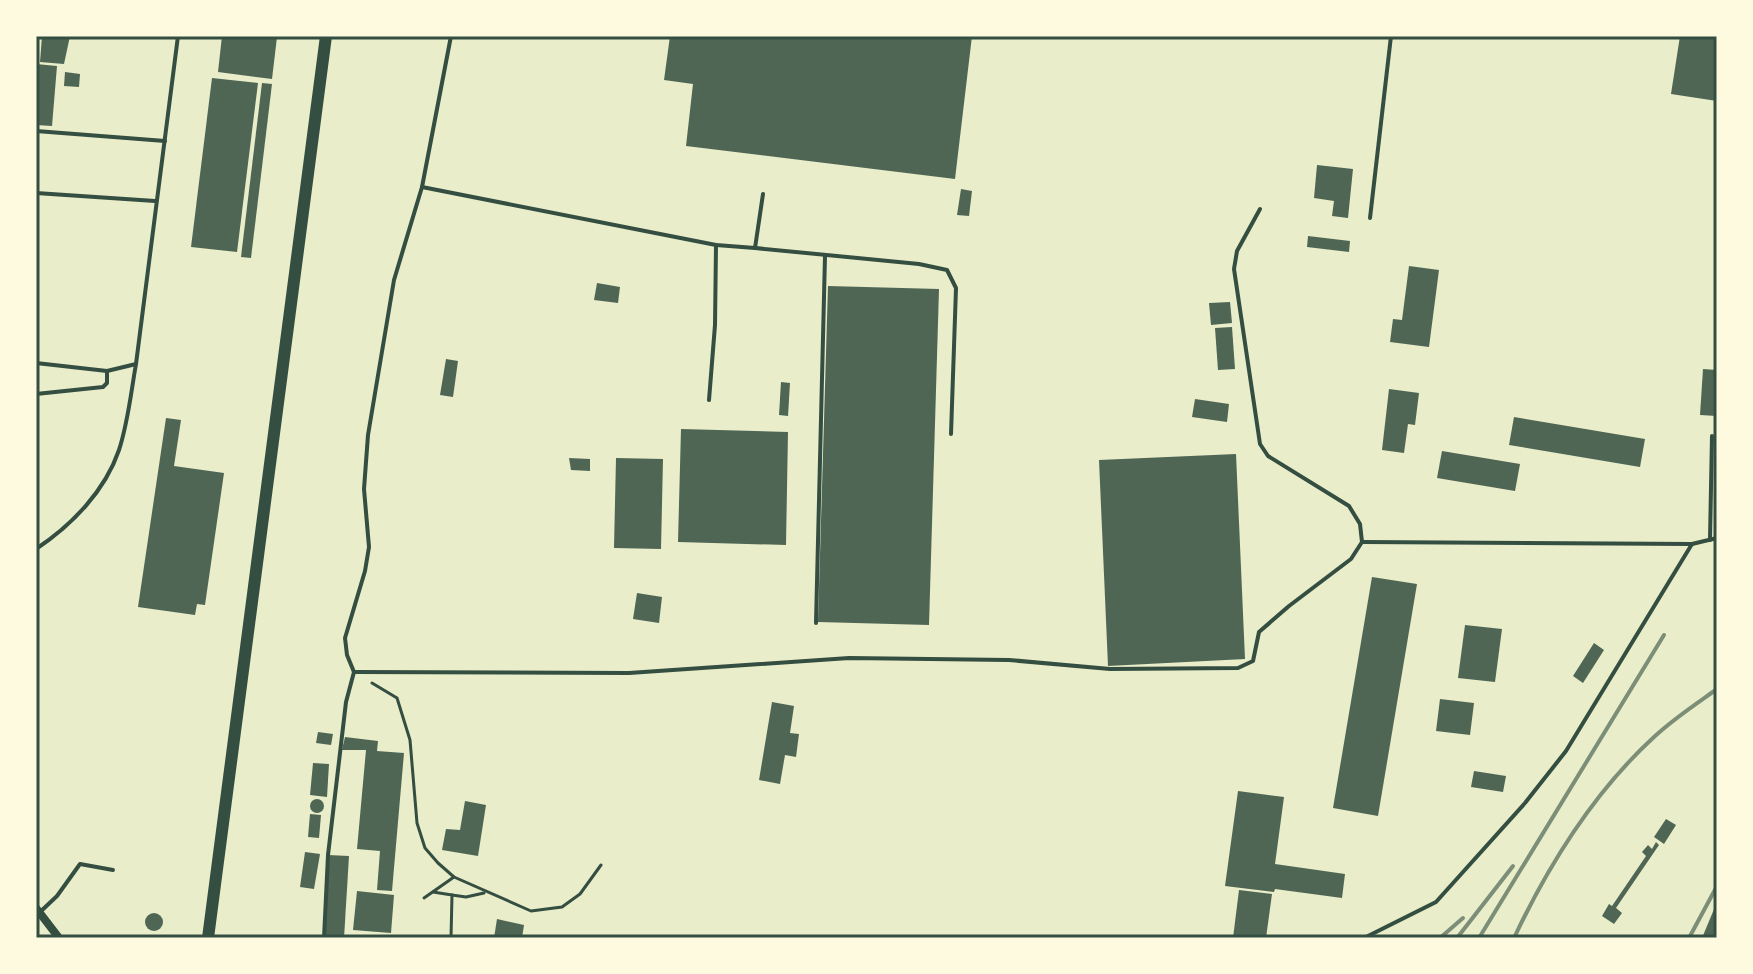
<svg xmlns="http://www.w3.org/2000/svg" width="1753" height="974" viewBox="0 0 1753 974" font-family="'PT Sans',sans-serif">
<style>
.building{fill:#4f6655}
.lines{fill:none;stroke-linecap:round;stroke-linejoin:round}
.path{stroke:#344e41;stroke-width:3}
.service{stroke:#344e41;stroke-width:4}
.minor{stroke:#344e41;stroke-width:8}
.secondary{stroke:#344e41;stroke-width:12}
.rail{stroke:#7c8e77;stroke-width:4}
.neatline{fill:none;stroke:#344e41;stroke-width:3}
</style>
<rect width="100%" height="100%" fill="#e9edc9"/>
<g class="building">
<polygon points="42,36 70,36 64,64 40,62"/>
<polygon points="222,36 277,37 272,79 218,72"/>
<polygon points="670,36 972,36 955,179 686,146 693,84 664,80"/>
<polygon points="1680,36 1717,36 1717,101 1671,94"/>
<polygon points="36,64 57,66 52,126 36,125"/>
<polygon points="65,72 80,74 79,87 64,86"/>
<polygon points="212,78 258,83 237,252 191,247"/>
<polygon points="262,83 272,84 251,258 241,257"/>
<polygon points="1317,165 1353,169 1348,218 1332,216 1334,201 1314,198"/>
<polygon points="961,189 972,191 969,216 957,215"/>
<polygon points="1308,236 1350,241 1349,252 1307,247"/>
<polygon points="1409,266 1439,270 1429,347 1390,342 1393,319 1402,320"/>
<polygon points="597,283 620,287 618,303 594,300"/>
<polygon points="828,286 939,289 929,625 818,622"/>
<polygon points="1230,302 1232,323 1211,325 1209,303"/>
<polygon points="1232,327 1235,369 1218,370 1215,328"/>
<polygon points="446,359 458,361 453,397 440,395"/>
<polygon points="1703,369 1717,370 1717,416 1700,415"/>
<polygon points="781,382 790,383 788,416 779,415"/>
<polygon points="1389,389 1419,393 1415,425 1408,424 1404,453 1382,450"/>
<polygon points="1195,399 1229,404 1227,422 1192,417"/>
<polygon points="1514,417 1645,439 1640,467 1509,445"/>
<polygon points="166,418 181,420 174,466 224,473 205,605 197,604 195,615 138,607"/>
<polygon points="681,429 788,432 786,545 678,542"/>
<polygon points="1442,451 1520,464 1515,491 1437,478"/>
<polygon points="1236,454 1245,659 1108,666 1099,460"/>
<polygon points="569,458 590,459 590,471 571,470"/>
<polygon points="616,458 663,459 661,549 614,548"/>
<polygon points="1372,577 1417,584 1378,816 1333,808"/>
<polygon points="637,593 662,597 659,623 633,619"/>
<polygon points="1465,625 1502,629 1495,682 1458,678"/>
<polygon points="1594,643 1604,650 1583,683 1573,676"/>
<polygon points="1440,699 1474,703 1470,735 1436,731"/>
<polygon points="772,702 794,706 790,733 799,734 796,757 785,755 780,784 759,780"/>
<polygon points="318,732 333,734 331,745 316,743"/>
<polygon points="345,737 378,741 377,751 404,753 392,891 377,890 380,851 357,849 366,750 342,750"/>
<polygon points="313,763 329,764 327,797 310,795"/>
<polygon points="1474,771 1506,776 1503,792 1471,787"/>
<polygon points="1238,791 1284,797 1275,864 1345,874 1342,898 1275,889 1274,892 1225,886"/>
<circle cx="317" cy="806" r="7"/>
<polygon points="465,801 486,805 478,856 442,850 446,829 460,830"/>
<polygon points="310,814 321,815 319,838 308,837"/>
<polygon points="1666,819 1676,825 1664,844 1654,837"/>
<polygon points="1656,842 1659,845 1616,908 1622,913 1614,924 1602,916 1609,904 1612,906 1646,856 1642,852 1648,845 1652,849"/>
<polygon points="305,852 320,854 314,889 300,887"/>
<polygon points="328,855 349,856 344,938 324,938"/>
<polygon points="1239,890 1272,894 1266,938 1233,938"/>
<polygon points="357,891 394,895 391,933 353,930"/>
<polygon points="1717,902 1717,938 1702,938"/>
<circle cx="154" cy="922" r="9"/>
<polygon points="497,919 524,925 522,938 494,938"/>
</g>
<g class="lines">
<g class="path">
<polyline points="372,683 397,698 410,740 417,823 425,848 438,863 454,877 531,911 562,907 580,894 601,865"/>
<polyline points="433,892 452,895 451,938"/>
<polyline points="452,895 466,897 484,893"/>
<polyline points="424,898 454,877"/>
</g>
<g class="service">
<polyline points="36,131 165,141"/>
<polyline points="422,187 716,245 755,248 763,194"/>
<polyline points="36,193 155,201"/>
<polyline points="1370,218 1391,36"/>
<polyline points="755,248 919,264 947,270 956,288 951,434"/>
<polyline points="36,363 107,371 136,364 178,36"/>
<polyline points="36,394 103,387 107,383 107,371"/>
<polyline points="709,400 715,325 716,245"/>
<polyline points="1710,540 1712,436"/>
<polyline points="1362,542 1692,544 1717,538"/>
<path d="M 36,549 C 72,525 105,491 119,450 C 128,423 131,392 136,364"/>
<polyline points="816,623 825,256"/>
<polyline points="354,672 629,673 849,658 1009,660 1110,669 1238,668 1253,661 1259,632 1289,606 1351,559 1362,542 1360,524 1349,506 1268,456 1260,444 1234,269 1237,251 1260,209"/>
<polyline points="39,913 57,896 80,864 113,870"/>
<polyline points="324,938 328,855 346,702 354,672 347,655 345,638 365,571 369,547 364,489 368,435 394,280 422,187 451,36"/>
<polyline points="1364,938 1436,902 1525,803 1566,751 1692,544"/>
</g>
<polyline class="minor" points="36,908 59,938"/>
<polyline class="secondary" points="208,938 326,36"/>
<g class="rail">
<polyline points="1440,938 1463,918"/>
<polyline points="1457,938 1513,866"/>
<polyline points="1479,938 1664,635"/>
<path d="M 1514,938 C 1548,866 1595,791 1654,737 C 1673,719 1696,704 1717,689"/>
<polyline points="1689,938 1717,886"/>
</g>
</g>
<rect width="1753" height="974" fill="none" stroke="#fefae0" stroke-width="76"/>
<rect x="38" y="38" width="1677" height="898" class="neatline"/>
</svg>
